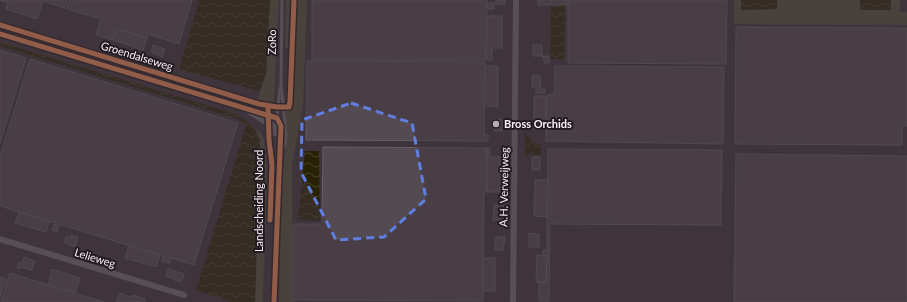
<svg xmlns="http://www.w3.org/2000/svg" width="907" height="302" viewBox="0 0 907 302" font-family="Lato,sans-serif">
<style>
.grass{fill:#56513c}
.water{fill:url(#water-waves)}
.building{fill:#544a51;stroke:#675e64}
.lines{fill:none;stroke-linecap:round;stroke-linejoin:round}
.service{stroke:#766d73;stroke-width:3}
.minor{stroke:#766d73;stroke-width:6}
.tertiary{stroke:#766d73;stroke-width:7}
.cycleway-casing{stroke:#241b21;stroke-width:8}
.cycleway{stroke:#f78f57;stroke-width:5}
.marked{fill:none;stroke:#607ee1;stroke-width:3;stroke-dasharray:8 5;stroke-linejoin:round}
.poi-dot{fill:#b9aeb5;stroke:#241b21;stroke-width:1.5}
.labels{text-anchor:middle;stroke-width:4;stroke-linejoin:round;paint-order:stroke}
.street-label{font-size:11px;fill:#fbeff6;stroke:#241b21}
.poi-label{font-size:11px;font-weight:bold;fill:#fbeff6;stroke:#241b21;text-anchor:start}
</style>
<defs>
<pattern id="water-waves" width="16" height="10" patternUnits="userSpaceOnUse"><rect width="16" height="10" fill="#282205"/><path d="M0 5q4-4 8 0t8 0" fill="none" stroke="#48422a"/></pattern>
</defs>
<rect width="100%" height="100%" fill="#3f343c"/>
<g class="grass">
<polygon points="270,0 279,0 274,102 257,100 266,74"/>
<polygon points="286,0 291,0 289,48 285,48"/>
<polygon points="296,0 307,0 303,105 292,165 293,302 279,302 282,174 287,138 286,109"/>
<polygon points="734,0 741,0 741,10 777,9 777,0 860,0 860,10 891,10 891,0 900,0 900,12 907,12 907,25 734,24"/>
<path d="M 256,130 C 257,130 260,132 261,133 C 273,147 262,275 263,302 L 255,302 L 260,141 Z"/>
</g>
<g class="water">
<polygon points="199,0 270,0 266,74 259,91 179,69"/>
<polygon points="741,0 777,0 777,9 741,10"/>
<rect x="860" y="0" width="31" height="10"/>
<polygon points="553,5 565,5 564,59 550,59 551,6"/>
<path d="M 0,42 L 232,113 C 247,120 254,125 260,141 L 255,302 L 231,302 L 196,290 L 246,125 L 238,119 L 0,46 Z"/>
<polygon points="525,132 531,141 541,145 541,155 525,155"/>
<polygon points="305,151 319,151 320,221 298,220"/>
</g>
<g class="building">
<polygon points="0,0 40,0 43,1 37,19 6,9 8,3"/>
<polygon points="40,0 71,0 68,9"/>
<polygon points="73,0 192,0 179,44 148,34 147,38 117,29 113,40 96,35 101,19 70,10"/>
<polygon points="312,0 487,0 486,60 312,60"/>
<rect x="496" y="0" width="9" height="4"/>
<rect x="538" y="0" width="13" height="5"/>
<rect x="551" y="0" width="17" height="5"/>
<polygon points="568,0 727,0 726,64 568,63"/>
<rect x="487" y="3" width="7" height="6"/>
<polygon points="487,16 502,16 502,48 492,48 492,60 486,60"/>
<polygon points="736,27 907,28 907,126 902,126 902,145 735,144"/>
<polygon points="117,29 147,38 143,50 113,40"/>
<polygon points="533,44 542,45 542,56 533,56"/>
<polygon points="153,45 165,49 162,57 151,52"/>
<polygon points="0,50 26,58 0,144"/>
<polygon points="542,56 549,56 549,63 545,63"/>
<polygon points="30,59 238,123 194,265 171,258 170,263 162,261 163,256 0,206 0,156"/>
<polygon points="307,61 485,62 484,135 488,135 488,141 306,140"/>
<polygon points="485,66 498,66 498,107 484,106"/>
<polygon points="555,66 724,67 723,144 546,141 546,96 553,94 554,96"/>
<polygon points="532,75 540,75 541,89 545,89 545,93 536,93 536,87 532,87"/>
<rect x="534" y="96" width="12" height="33"/>
<polygon points="493,119 502,119 502,131 495,131"/>
<polygon points="323,147 487,148 487,192 484,192 483,301 292,300 293,224 322,224"/>
<rect x="487" y="148" width="3" height="9"/>
<polygon points="548,149 722,150 721,225 547,224"/>
<polygon points="736,154 907,156 907,302 734,302"/>
<rect x="487" y="157" width="13" height="35"/>
<rect x="532" y="157" width="8" height="13"/>
<polygon points="535,180 548,180 547,217 534,216"/>
<polygon points="494,205 503,205 503,218 500,218 500,220 493,220"/>
<polygon points="19,212 49,221 46,232 15,223"/>
<polygon points="54,224 59,226 57,232 52,230"/>
<polygon points="547,226 550,226 549,301 539,301 539,282 546,282 547,256 543,255 543,250 547,250"/>
<polygon points="529,233 539,234 539,247 529,247"/>
<polygon points="71,235 78,237 75,247 64,242 66,236 70,238"/>
<polygon points="496,237 505,237 503,250 494,250"/>
<polygon points="129,245 160,255 156,267 125,258"/>
<polygon points="537,255 547,256 546,282 536,282"/>
<polygon points="24,257 35,261 32,270 21,267 20,269 17,268 19,262 22,263"/>
<rect x="483" y="258" width="12" height="33"/>
<polygon points="52,269 80,278 75,293 48,285"/>
<polygon points="168,269 184,274 181,282 166,276"/>
<polygon points="10,273 75,293 104,302 1,302"/>
<polygon points="0,277 6,279 0,297"/>
<polygon points="119,293 132,297 133,295 145,299 144,302 116,302"/>
</g>
<g class="lines">
<g class="service">
<polyline points="277,118 280,88"/>
<polyline points="282,149 285,145 286,135 281,84 282,0"/>
</g>
<g class="minor">
<polyline points="0,239 184,295"/>
<polyline points="513,302 516,0"/>
</g>
<g class="tertiary">
<polyline points="0,34 277,118 281,126 274,302"/>
<polyline points="251,112 275,127 276,133"/>
</g>
<defs>
<g id="cycleway">
<polyline points="0,25 259,104 277,107 289,107 290,102 294,0"/>
<polyline points="0,34 277,118 281,126 274,302"/>
<polyline points="268,108 269,140 272,165 270,220"/>
</g>
</defs>
<use href="#cycleway" class="cycleway-casing"/>
<use href="#cycleway" class="cycleway"/>
</g>
<path d="M0 0H907V302H0ZM 351,103 L 412,123 L 426,199 L 384,237 L 336,240 L 301,172 L 302,120 Z" fill="#3f343c" fill-opacity=".55" fill-rule="evenodd"/>
<path class="marked" d="M 351,103 L 412,123 L 426,199 L 384,237 L 336,240 L 301,172 L 302,120 Z"/>
<circle class="poi-dot" cx="496" cy="124" r="4"/>
<g class="labels">
<g class="street-label">
<text transform="translate(272 42) rotate(-89)" y="4">ZoRo</text>
<text transform="translate(137 56) rotate(17)" y="4">Groendalseweg</text>
<text transform="translate(504 187) rotate(-89)" y="4">A.H. Verweijweg</text>
<text transform="translate(259 201) rotate(-90)" y="4">Landscheiding Noord</text>
<text transform="translate(95 258) rotate(17)" y="4">Lelieweg</text>
</g>
<g class="poi-label">
<text x="504" y="128">Bross Orchids</text>
</g>
</g>
</svg>
